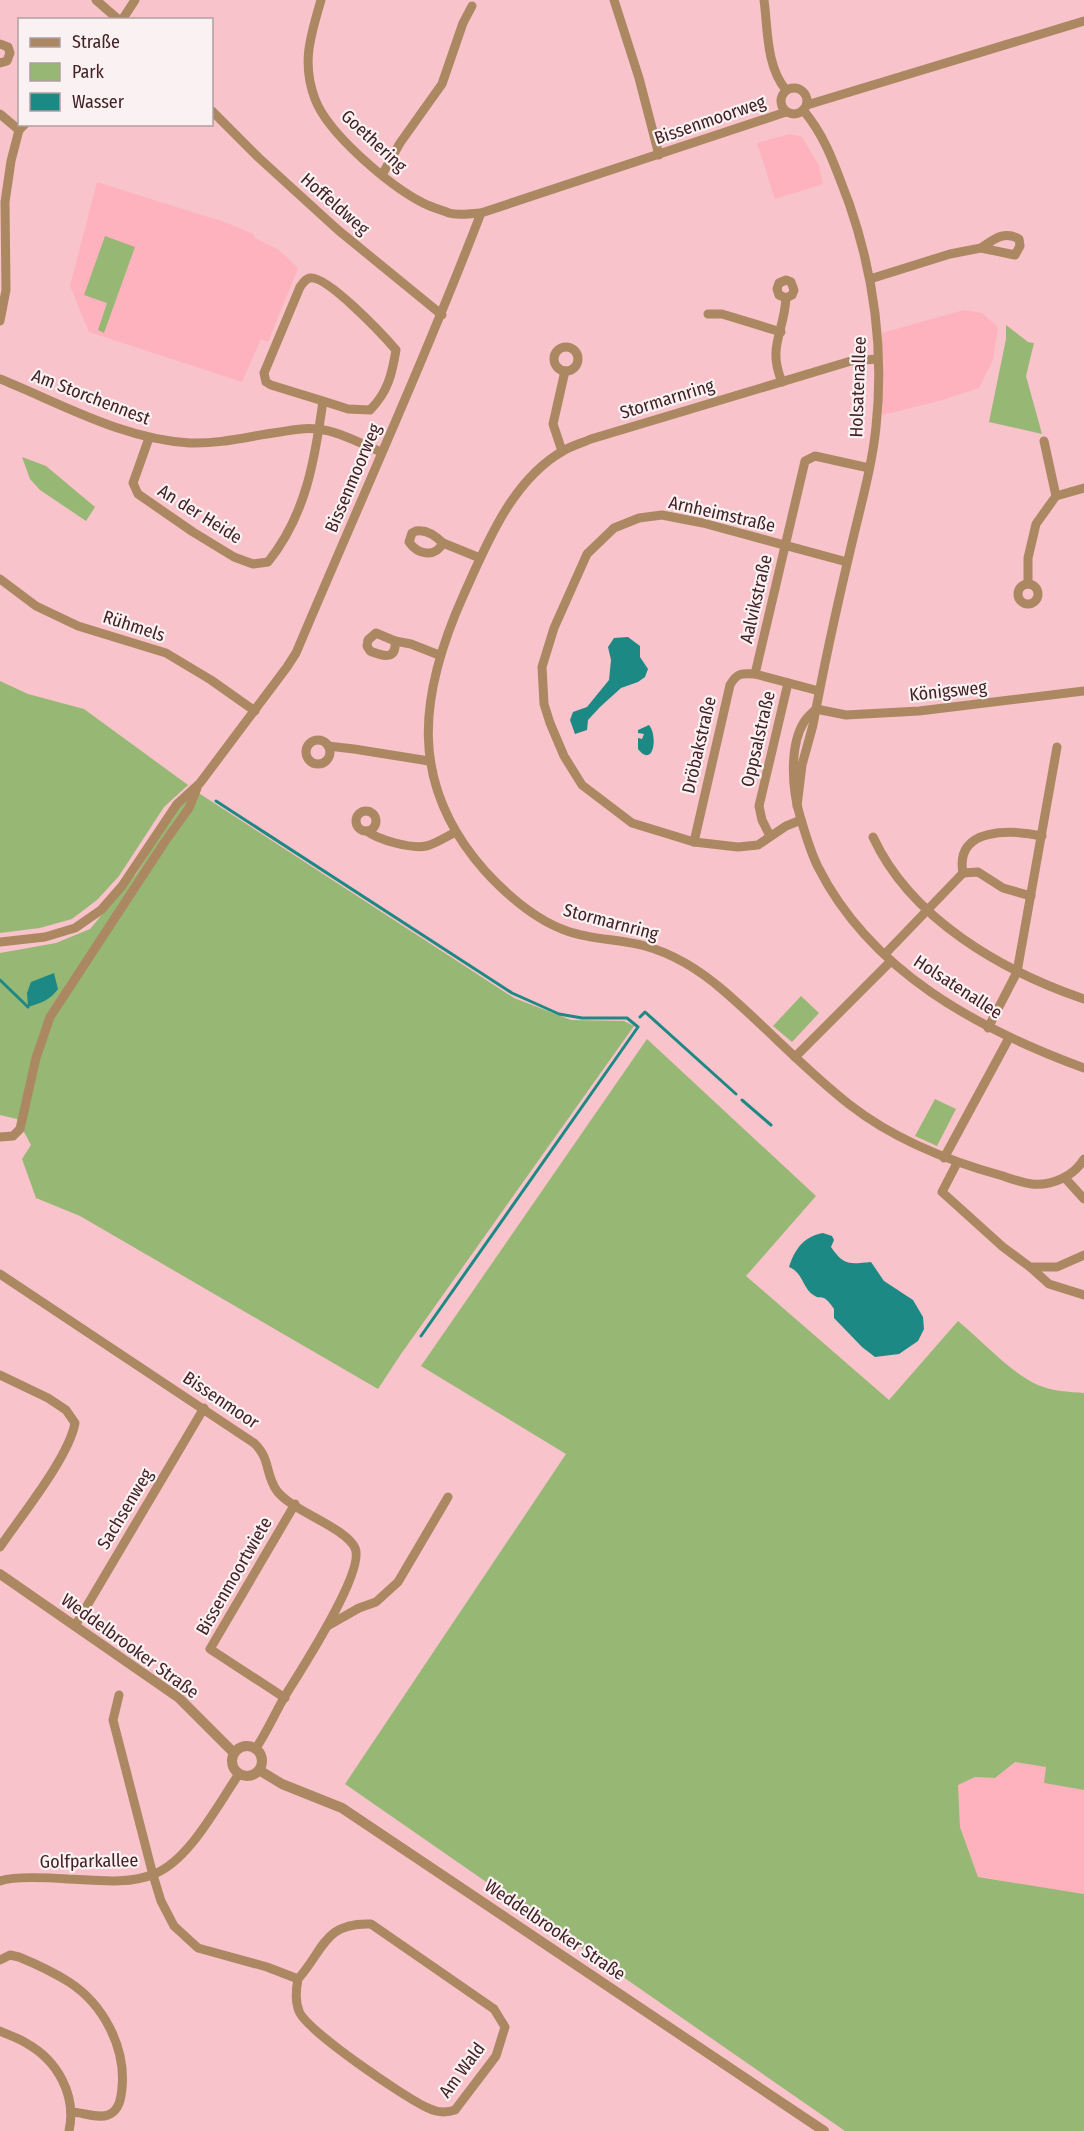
<svg xmlns="http://www.w3.org/2000/svg" width="1084" height="2131" viewBox="0 0 1084 2131" font-family="'Fira Sans Condensed',sans-serif">
<style>
.built{fill:#feb2bd}
.green{fill:#97b875}
.water{fill:#1d8984}
.lines{fill:none;stroke-linecap:round;stroke-linejoin:round}
.stream{stroke:#1d8984;stroke-width:3}
.minor{stroke:#ab8861;stroke-width:9}
.tertiary{stroke:#ab8861;stroke-width:10}
.labels{text-anchor:middle;stroke-width:4.5;stroke-linejoin:round;paint-order:stroke}
.street-label{font-size:18px;fill:#422127;stroke:#faf1f2}
</style>
<rect width="100%" height="100%" fill="#f8c3ca"/>
<g class="built">
<polygon points="789,134 802,137 819,166 823,184 775,199 757,143"/>
<polygon points="97,182 227,223 253,234 255,238 279,250 298,268 268,342 261,339 242,382 89,332 70,286"/>
<polygon points="964,310 982,313 998,327 993,360 979,388 942,400 882,415 882,333"/>
<polygon points="1015,1762 1046,1767 1045,1783 1084,1790 1084,1894 978,1877 960,1827 958,1784 975,1777 995,1778"/>
</g>
<g class="green">
<polygon points="105,236 135,247 104,333 98,330 107,303 84,295"/>
<polygon points="1006,325 1028,342 1034,343 1026,376 1042,434 989,422 1006,339"/>
<polygon points="22,457 46,466 95,507 86,521 40,490 30,479"/>
<polygon points="0,681 28,694 84,709 188,785 164,807 119,876 97,900 72,919 40,928 0,933"/>
<polygon points="194,790 514,998 571,1020 624,1021 634,1026 401,1354 378,1389 80,1216 36,1198 22,1159 31,1145 17,1119 0,1115 0,953 56,943 90,929 136,874 177,808"/>
<polygon points="801,996 819,1013 792,1042 773,1026"/>
<path d="M 647,1039 L 816,1196 L 746,1276 L 889,1400 L 958,1321 C 981,1340 1012,1374 1038,1385 C 1052,1391 1069,1392 1084,1393 L 1084,1790 L 1044,1783 L 1046,1767 L 1015,1762 L 995,1778 L 975,1777 L 958,1785 L 960,1827 L 978,1877 L 1084,1894 L 1084,2131 L 845,2131 L 345,1784 L 566,1454 L 421,1366 Z"/>
<polygon points="935,1099 956,1109 937,1146 915,1136"/>
</g>
<g class="water">
<polygon points="628,637 640,646 640,657 648,669 645,677 638,682 621,688 600,707 588,720 587,730 575,734 570,720 573,712 587,707 609,680 611,660 608,647 614,638"/>
<path d="M 649,725 C 658,735 654,769 638,749 L 638,738 L 642,739 L 644,734 L 638,733 L 638,730 Z"/>
<path d="M 54,973 L 58,989 C 50,1000 41,1003 28,1007 L 27,993 L 31,982 Z"/>
<path d="M 823,1233 L 832,1236 L 834,1240 L 831,1247 C 844,1266 849,1264 871,1262 L 884,1281 L 913,1300 L 923,1317 L 924,1329 L 918,1341 L 899,1354 L 875,1357 L 862,1347 L 834,1318 L 834,1309 C 832,1306 828,1300 824,1298 C 821,1297 817,1298 815,1296 C 802,1289 804,1273 789,1267 C 795,1249 803,1237 823,1233 Z"/>
</g>
<g class="lines">
<g class="stream">
<polyline points="216,801 512,993 559,1014 582,1018 627,1018 638,1027 421,1336"/>
<polyline points="0,980 28,1007"/>
<polyline points="640,1017 645,1012 736,1094"/>
<polyline points="742,1100 771,1125"/>
</g>
<g class="minor">
<polyline points="96,0 119,20"/>
<path d="M 321,0 C 311,35 301,62 315,99 C 328,134 390,186 423,203 C 431,207 441,210 449,213 C 459,216 471,213 481,213"/>
<polyline points="614,0 639,78 659,155"/>
<path d="M 764,0 C 768,30 766,66 786,90"/>
<polyline points="122,20 135,0"/>
<polyline points="0,44 8,47 10,53 7,61 0,63"/>
<circle cx="794" cy="101" r="13"/>
<polyline points="807,105 1084,21"/>
<polyline points="212,111 259,158 338,230 442,315"/>
<polyline points="0,114 19,130"/>
<polyline points="382,175 400,143 442,84 463,23 472,6"/>
<path d="M 870,279 L 950,254 L 981,248 L 1015,255 L 1020,246 L 1019,239 C 1004,230 993,240 981,248"/>
<polyline points="708,314 722,314 781,332"/>
<polyline points="0,321 6,290 5,202 11,161 19,130 25,124"/>
<circle cx="566" cy="359" r="12"/>
<path d="M 877,359 L 851,361 L 591,439 C 582,443 571,446 563,451 C 512,480 487,543 464,594 C 419,694 407,783 485,871 C 508,896 535,920 567,931 C 592,940 620,939 645,946 C 674,954 701,971 724,991 C 767,1028 805,1070 850,1105 C 895,1140 948,1161 1003,1176 C 1012,1179 1023,1183 1032,1184 C 1052,1186 1074,1176 1084,1159"/>
<path d="M 0,379 C 62,404 122,439 190,443 C 221,444 250,436 280,432 C 292,430 305,427 317,429 C 339,431 361,444 381,452"/>
<path d="M 782,382 C 767,347 784,333 786,298 L 792,295 L 794,290 L 791,282 L 786,280 L 779,283 L 777,289 L 779,295 L 786,298"/>
<path d="M 149,438 L 133,483 L 138,494 L 193,532 L 234,557 L 253,564 L 268,562 C 306,515 315,459 323,401 L 271,385 L 266,382 L 264,373 L 300,287 C 303,283 305,279 310,278 C 327,275 384,336 396,350 C 392,374 388,392 370,410 L 348,409 L 323,401"/>
<polyline points="1044,441 1056,496 1084,488"/>
<polyline points="562,451 553,424 565,371"/>
<path d="M 416,531 C 426,529 436,536 443,543 C 435,558 418,555 409,542 L 412,533 Z"/>
<polyline points="443,543 480,558"/>
<polyline points="0,579 36,606 78,626 166,653 211,680 255,711"/>
<circle cx="1028" cy="594" r="10"/>
<polyline points="1028,584 1028,558 1036,524 1056,496"/>
<path d="M 376,633 L 395,641 C 397,661 382,656 370,651 L 367,646 L 368,640 Z"/>
<polyline points="395,641 411,644 439,655"/>
<polyline points="819,691 755,674 805,461 815,456 869,468"/>
<path d="M 816,709 C 812,713 807,717 804,722 C 789,746 792,790 800,816 C 805,833 810,851 818,867 C 871,972 978,1029 1084,1068"/>
<polyline points="816,709 846,715 919,711 1084,691"/>
<circle cx="318" cy="752" r="12"/>
<polyline points="328,746 354,749 429,761"/>
<path d="M 797,806 L 802,765 L 813,725 C 824,665 837,606 851,547 C 860,508 872,467 876,427 C 884,352 874,275 849,203 C 836,170 827,138 803,110"/>
<circle cx="366" cy="821" r="10"/>
<polyline points="801,820 786,826 758,845 738,847 694,842 632,823 582,785 564,756 550,723 544,704 542,667 554,628 587,554 614,528 639,518 662,515 703,523 847,562"/>
<path d="M 367,831 C 378,840 412,849 426,846 C 436,844 447,836 456,832"/>
<polyline points="770,836 762,820 759,806 788,683"/>
<path d="M 873,837 C 911,919 1002,971 1084,999"/>
<path d="M 694,842 L 730,685 C 737,673 741,673 755,674"/>
<path d="M 1031,896 L 1003,888 L 978,872 L 963,873 C 954,826 1013,830 1042,836"/>
<path d="M 0,942 L 45,937 L 75,928 L 101,910 L 122,886 L 177,804 L 200,783 L 287,667 L 296,653 C 358,506 424,361 481,213 L 786,112"/>
<polyline points="885,954 963,873"/>
<polyline points="988,1028 1017,972 1057,747"/>
<polyline points="795,1057 891,961"/>
<polyline points="0,1137 13,1136 20,1129 36,1058 50,1017 164,843 189,808 197,788"/>
<polyline points="944,1158 1009,1038"/>
<polyline points="957,1163 942,1192 1003,1247 1030,1267 1057,1267 1084,1255"/>
<polyline points="1065,1178 1084,1199"/>
<polyline points="1030,1267 1049,1284 1084,1295"/>
<path d="M 0,1274 L 254,1443 C 271,1459 265,1475 277,1491 C 292,1511 345,1527 355,1548 C 366,1571 299,1673 285,1696 C 275,1713 267,1732 256,1748"/>
<path d="M 0,1375 L 48,1398 L 66,1410 L 75,1423 C 69,1457 21,1516 0,1547"/>
<polyline points="329,1625 359,1608 376,1602 398,1582 448,1497"/>
<polyline points="75,1626 204,1408"/>
<path d="M 119,1695 L 113,1720 L 153,1875 L 161,1901 L 174,1926 L 198,1948 L 267,1967 L 298,1979 C 296,1989 295,2001 299,2011 C 305,2030 407,2099 428,2108 C 436,2112 446,2113 455,2110 L 496,2056 L 505,2027 L 494,2009 L 371,1924 C 324,1922 324,1950 298,1979"/>
<polyline points="285,1698 210,1649 295,1504"/>
<path d="M 0,1881 C 13,1876 53,1878 68,1879 C 95,1880 128,1885 154,1874 C 189,1861 218,1804 239,1774"/>
<path d="M 0,1960 L 10,1955 L 19,1957 C 36,1964 53,1972 69,1982 C 103,2004 126,2047 122,2088 C 121,2099 119,2111 108,2115 C 97,2119 82,2112 71,2112"/>
<path d="M 0,2031 C 9,2035 18,2038 26,2043 C 57,2060 77,2095 69,2131"/>
</g>
<g class="tertiary">
<polyline points="0,1574 179,1698 234,1753"/>
<circle cx="247" cy="1761" r="15"/>
<polyline points="259,1770 282,1784 342,1808 824,2131"/>
</g>
</g>
<g class="labels">
<g class="street-label">
<text transform="translate(710 120) rotate(-19)" y="6">Bissenmoorweg</text>
<text transform="translate(374 141) rotate(43)" y="6">Goethering</text>
<text transform="translate(335 204) rotate(41)" y="6">Hoffeldweg</text>
<text transform="translate(858 387) rotate(-88)" y="6">Holsatenallee</text>
<text transform="translate(91 397) rotate(21)" y="6">Am Storchennest</text>
<text transform="translate(667 399) rotate(-17)" y="6">Stormarnring</text>
<text transform="translate(353 478) rotate(-67)" y="6">Bissenmoorweg</text>
<text transform="translate(200 514) rotate(32)" y="6">An der Heide</text>
<text transform="translate(722 514) rotate(13)" y="6">Arnheimstraße</text>
<text transform="translate(756 599) rotate(-77)" y="6">Aalvikstraße</text>
<text transform="translate(134 626) rotate(18)" y="6">Rühmels</text>
<text transform="translate(948 691) rotate(-6)" y="6">Königsweg</text>
<text transform="translate(758 739) rotate(-77)" y="6">Oppsalstraße</text>
<text transform="translate(699 745) rotate(-77)" y="6">Dröbakstraße</text>
<text transform="translate(611 922) rotate(15)" y="6">Stormarnring</text>
<text transform="translate(958 987) rotate(33)" y="6">Holsatenallee</text>
<text transform="translate(221 1400) rotate(34)" y="6">Bissenmoor</text>
<text transform="translate(125 1509) rotate(-59)" y="6">Sachsenweg</text>
<text transform="translate(234 1576) rotate(-60)" y="6">Bissenmoortwiete</text>
<text transform="translate(130 1646) rotate(36)" y="6">Weddelbrooker Straße</text>
<text transform="translate(89 1861) rotate(-1)" y="6">Golfparkallee</text>
<text transform="translate(555 1930) rotate(34)" y="6">Weddelbrooker Straße</text>
<text transform="translate(462 2070) rotate(-53)" y="6">Am Wald</text>
</g>
</g>
<rect x="18" y="18" width="195" height="108" fill="#faf1f2" stroke="#b09ea1" stroke-width="1.5"/>
<rect x="30" y="38" width="30" height="9" fill="#ab8861" stroke="#b09ea1" stroke-width="1.5"/>
<text x="72" y="48" font-size="18" fill="#422127">Straße</text>
<rect x="30" y="63" width="30" height="18" fill="#97b875" stroke="#b09ea1" stroke-width="1.5"/>
<text x="72" y="78" font-size="18" fill="#422127">Park</text>
<rect x="30" y="93" width="30" height="18" fill="#1d8984" stroke="#b09ea1" stroke-width="1.5"/>
<text x="72" y="108" font-size="18" fill="#422127">Wasser</text>
</svg>
